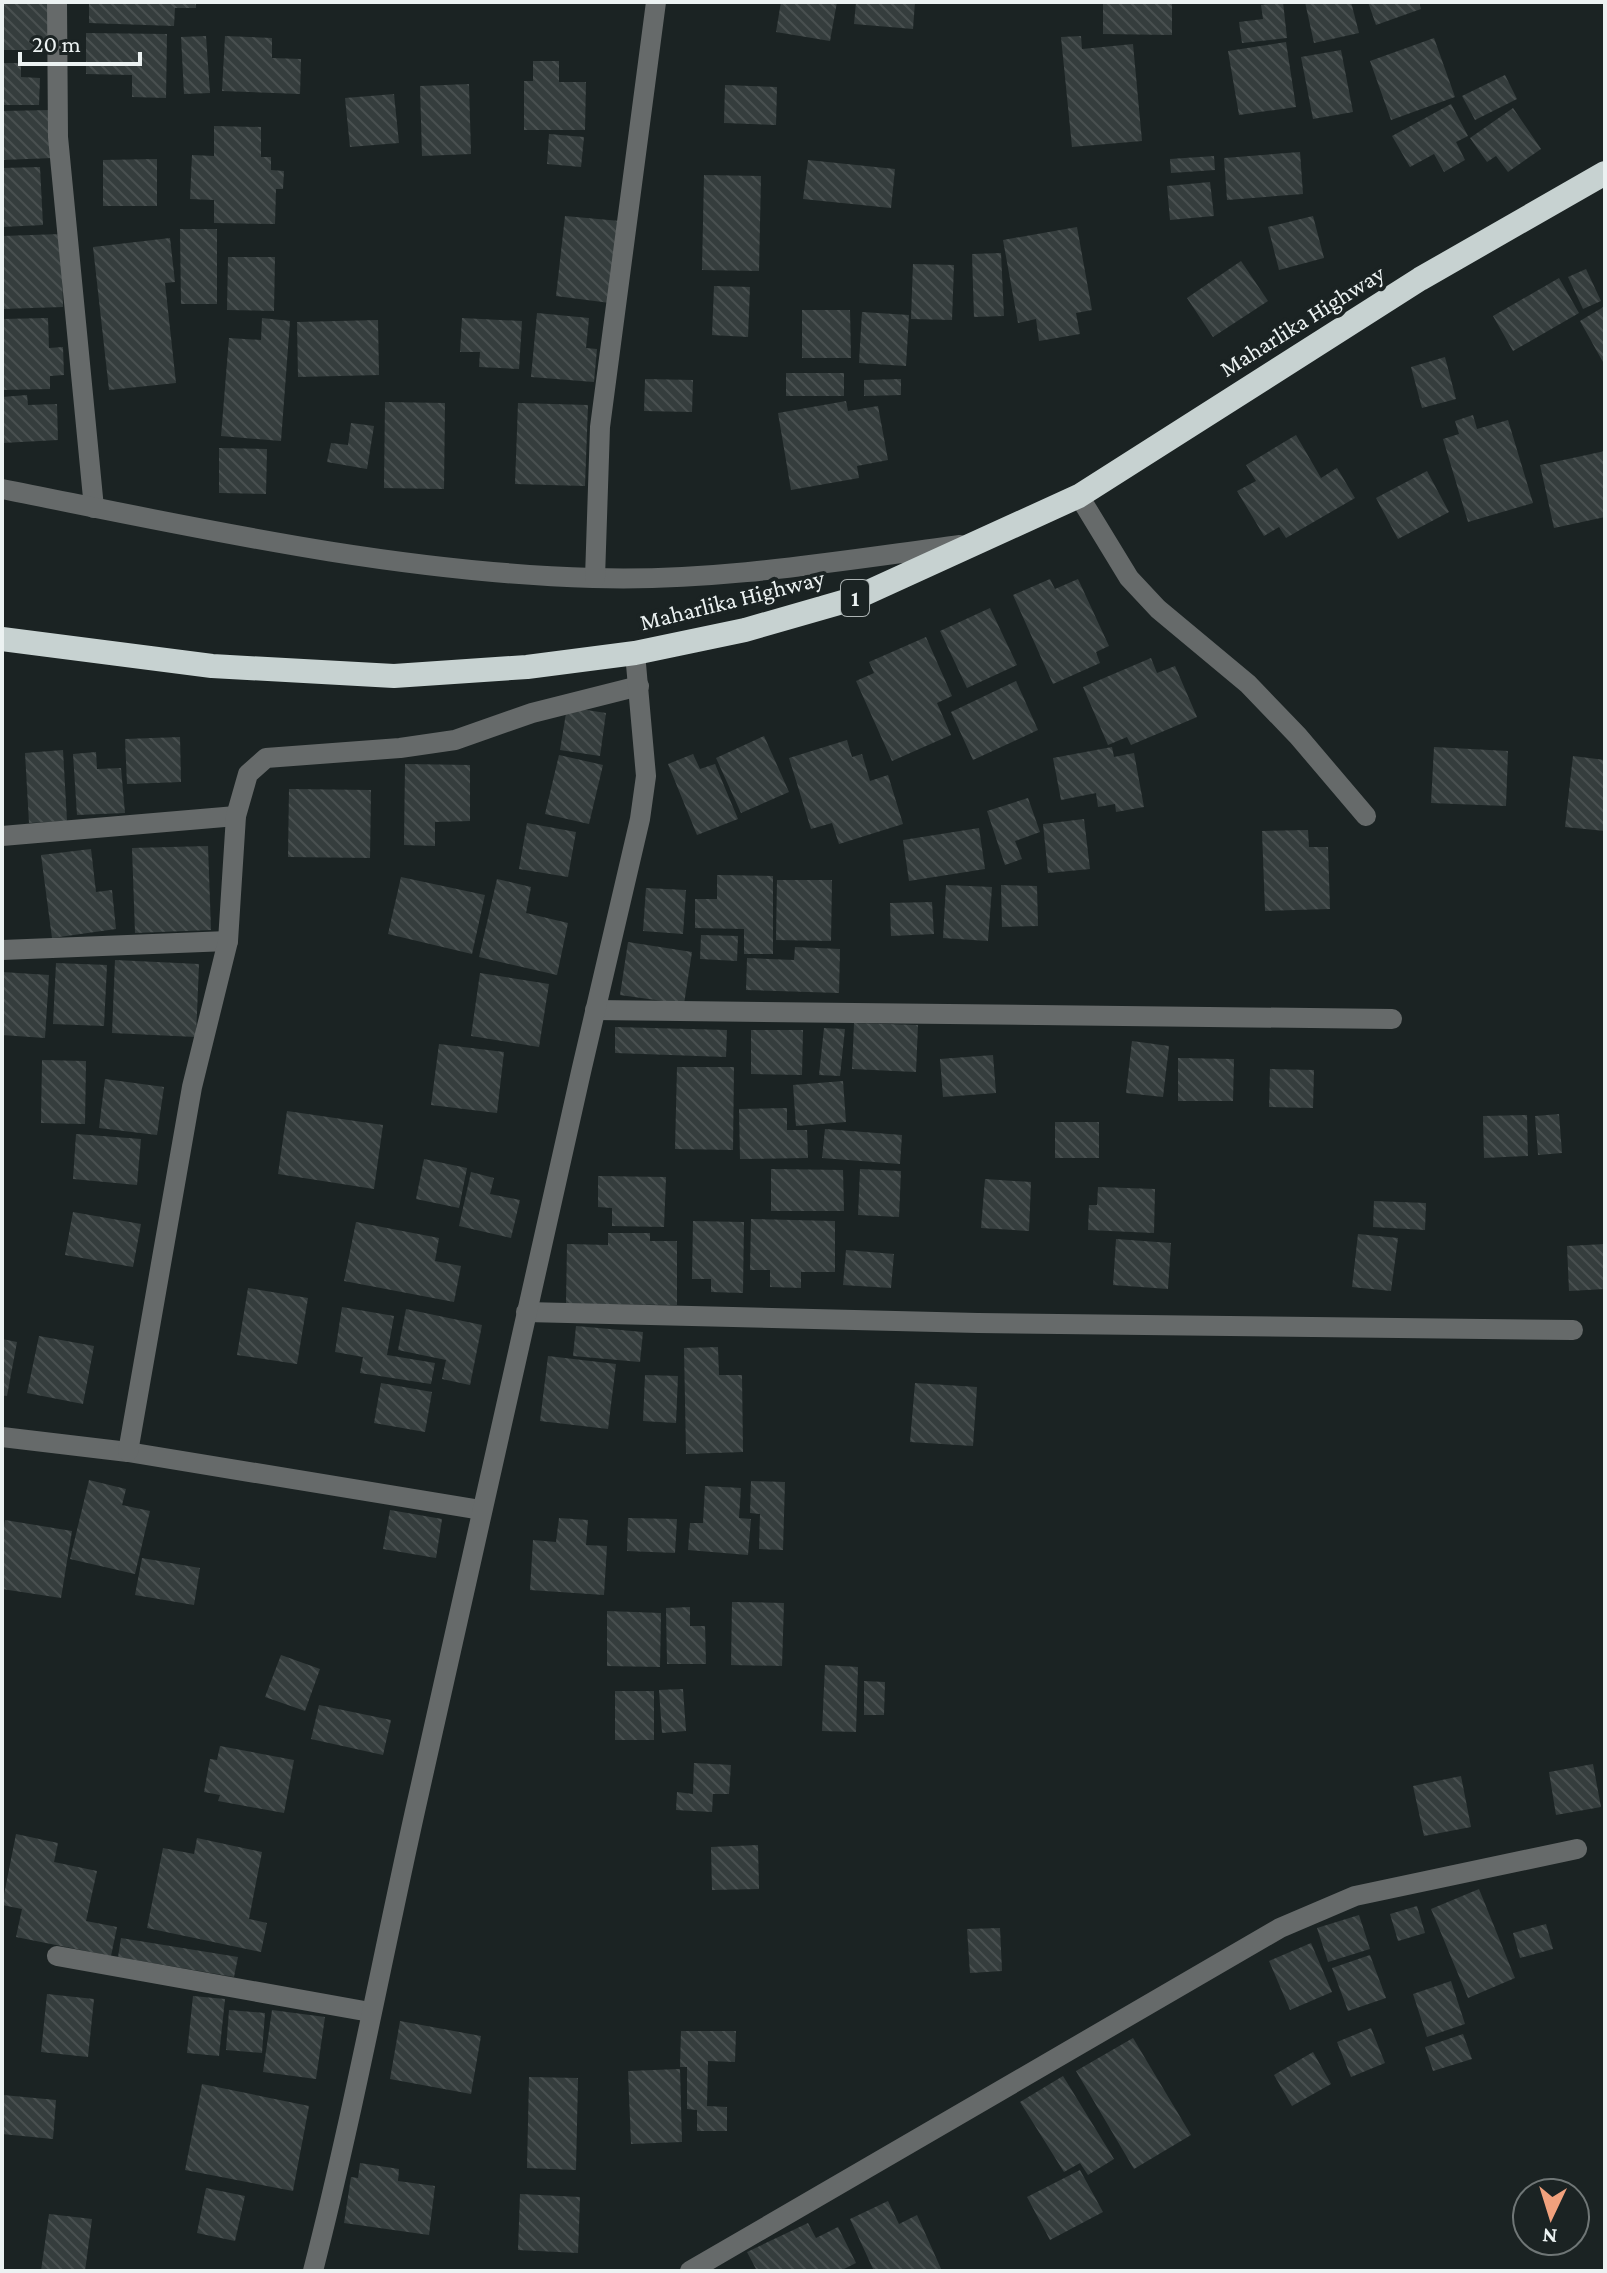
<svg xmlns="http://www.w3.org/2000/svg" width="1607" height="2273" viewBox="0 0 1607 2273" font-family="'Crimson Pro',serif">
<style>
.building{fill:url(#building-back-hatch)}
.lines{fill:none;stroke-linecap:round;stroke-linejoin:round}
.street{stroke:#666a6a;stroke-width:20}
.highway{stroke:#c7d2d1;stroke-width:24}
.labels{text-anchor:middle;stroke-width:8;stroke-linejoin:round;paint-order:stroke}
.shield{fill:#1b2323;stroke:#adb4b4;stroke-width:2}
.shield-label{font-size:22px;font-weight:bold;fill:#ecf2f2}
.street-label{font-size:24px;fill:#ecf2f2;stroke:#1b2323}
</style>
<defs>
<pattern id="building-back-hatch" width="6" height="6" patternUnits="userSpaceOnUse" patternTransform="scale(2)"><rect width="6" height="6" fill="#353d3d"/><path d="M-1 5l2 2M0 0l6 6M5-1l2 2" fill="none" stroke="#495050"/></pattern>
</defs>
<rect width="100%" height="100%" fill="#1b2323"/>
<g class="building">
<polygon points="89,2 196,2 196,8 175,8 174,26 89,23"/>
<polygon points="781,2 837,2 830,41 776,32"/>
<polygon points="856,2 915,2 913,29 854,24"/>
<polygon points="1103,2 1172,2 1172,35 1103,34"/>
<polygon points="1283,2 1287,38 1242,43 1239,22 1263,19 1261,5"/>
<polygon points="1305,2 1351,2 1359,33 1314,43"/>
<polygon points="1368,2 1419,2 1421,9 1376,25"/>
<rect x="2" y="4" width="53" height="46"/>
<polygon points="86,33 167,34 166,98 132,97 132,75 86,74"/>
<polygon points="206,36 210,93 184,94 181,37"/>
<polygon points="225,36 272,38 272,58 301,59 300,94 222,91"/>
<polygon points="1081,36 1082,49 1133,44 1142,141 1072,147 1061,37"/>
<polygon points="1434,38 1455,97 1391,120 1370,61"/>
<polygon points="1286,42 1296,107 1239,115 1228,51"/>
<polygon points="1341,50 1353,112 1313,119 1301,57"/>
<polygon points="533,61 559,61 559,82 586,82 585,130 524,130 524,81 533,81"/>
<polygon points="2,63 21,63 21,77 40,78 39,105 2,105"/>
<polygon points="1505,75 1517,99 1475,120 1462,96"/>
<polygon points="469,84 471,154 422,156 420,86"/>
<polygon points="725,85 777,87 776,125 724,123"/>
<polygon points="394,94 399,143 350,147 345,98"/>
<polygon points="1451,104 1468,136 1456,142 1465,160 1444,172 1434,154 1410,167 1392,136"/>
<polygon points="1513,108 1541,149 1508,172 1496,156 1487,162 1470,138"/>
<polygon points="52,110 53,158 2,160 2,111"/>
<polygon points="214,126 261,127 261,157 271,157 271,170 284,171 283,189 276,189 275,224 214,223 214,200 190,199 192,155 214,156"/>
<polygon points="549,134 584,137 581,167 547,164"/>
<polygon points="1300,152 1303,194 1227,200 1224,158"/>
<polygon points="1214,156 1215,170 1171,173 1170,159"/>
<polygon points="157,159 157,206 103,206 103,160"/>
<polygon points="808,160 895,169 891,208 803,199"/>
<polygon points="40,167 43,225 2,227 2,168"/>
<polygon points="704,175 761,176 759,271 702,270"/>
<polygon points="1210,182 1214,216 1170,220 1167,186"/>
<polygon points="565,216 620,221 610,303 556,296"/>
<polygon points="1313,216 1324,258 1279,270 1268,227"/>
<polygon points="1077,227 1092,310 1076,313 1080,334 1039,341 1036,319 1018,323 1003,240"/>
<polygon points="180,229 217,229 217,304 181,304"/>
<polygon points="61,234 63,307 2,309 2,236"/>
<polygon points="170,238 175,282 165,283 176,383 109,390 93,247"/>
<polygon points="1001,253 1004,316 974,317 972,254"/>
<polygon points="228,257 275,257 274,311 227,310"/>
<polygon points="1241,261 1268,301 1213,337 1187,298"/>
<polygon points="913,264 954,265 952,320 911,319"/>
<polygon points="1586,269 1601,301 1583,309 1568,277"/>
<polygon points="1559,278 1579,313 1513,351 1493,316"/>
<polygon points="714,286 750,287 748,337 712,335"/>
<polygon points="1605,306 1605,361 1603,362 1580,321"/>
<polygon points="802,310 850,310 851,358 802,358"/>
<polygon points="862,312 909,315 906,366 859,363"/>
<polygon points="537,313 589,318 586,348 597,349 594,382 531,377"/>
<polygon points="48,318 49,348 63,347 64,375 50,376 50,389 2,390 2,319"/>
<polygon points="262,318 290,321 281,441 221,436 229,338 261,340"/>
<polygon points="462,318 522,321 519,369 479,367 480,352 460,352"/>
<polygon points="378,320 379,375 298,377 297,322"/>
<polygon points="1445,357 1456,399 1422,408 1411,367"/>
<rect x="786" y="373" width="58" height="23"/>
<polygon points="645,379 693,380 692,412 644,411"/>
<polygon points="901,379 901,395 864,396 864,380"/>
<polygon points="27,395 28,405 57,404 58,440 2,443 2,397"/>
<polygon points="846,401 848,411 878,406 888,460 857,466 859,478 791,490 778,413"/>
<polygon points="385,402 445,403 444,489 384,488"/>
<polygon points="518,403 588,405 585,486 515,484"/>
<polygon points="1473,415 1477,429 1508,420 1533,503 1468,522 1443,439 1459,434 1455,421"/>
<polygon points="351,423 374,426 367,469 327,462 331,443 348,445"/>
<polygon points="1296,435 1321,478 1337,468 1355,498 1286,538 1279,527 1264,536 1237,491 1256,481 1246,465"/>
<polygon points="219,448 267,449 266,494 219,493"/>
<polygon points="1605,451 1605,517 1554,528 1540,465"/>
<polygon points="1427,471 1449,512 1398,539 1376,498"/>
<polygon points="1050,579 1055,589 1078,579 1109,646 1096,652 1100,663 1053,684 1013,595"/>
<polygon points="990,608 1017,665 967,688 940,631"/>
<polygon points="926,637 952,696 937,703 951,735 892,761 856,681 874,673 869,662"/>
<polygon points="1151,658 1157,673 1175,666 1197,717 1131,745 1127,737 1108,745 1083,687"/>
<polygon points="1016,681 1038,730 973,760 951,712"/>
<polygon points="567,707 606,713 600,756 560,750"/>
<polygon points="764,736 789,792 741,813 716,758"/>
<polygon points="180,737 181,782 127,784 125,739"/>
<polygon points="847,740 852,757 862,754 870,781 888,775 903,824 839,844 832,823 811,829 789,758"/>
<polygon points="1112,747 1114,757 1134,753 1144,807 1116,812 1115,804 1098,807 1096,793 1061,800 1053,758"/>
<polygon points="1434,747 1508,751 1506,806 1431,803"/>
<polygon points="63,750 67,821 29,823 25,753"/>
<polygon points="96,752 97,769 121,768 125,813 77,815 73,754"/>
<polygon points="693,754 700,769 715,764 738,819 697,835 668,764"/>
<polygon points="559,755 603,765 589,824 545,814"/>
<polygon points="1573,756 1605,760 1605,831 1565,827"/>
<polygon points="405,764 470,765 470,821 435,822 435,846 404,845"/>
<polygon points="289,789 371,790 370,858 288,857"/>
<polygon points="1028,798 1040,832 1015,841 1022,859 1005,865 987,811"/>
<polygon points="1084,819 1090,869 1048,873 1043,824"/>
<polygon points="527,823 576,832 568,877 519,869"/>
<polygon points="979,828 985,869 909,881 903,840"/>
<polygon points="1308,830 1309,847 1328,847 1330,909 1265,911 1262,831"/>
<polygon points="208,846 211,930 135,933 132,848"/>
<polygon points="91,849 96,892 112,890 116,929 52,938 41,855"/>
<polygon points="717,875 773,876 773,954 744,954 744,929 695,928 695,899 717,899"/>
<polygon points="401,877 485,895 472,954 388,934"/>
<polygon points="497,879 531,887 526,913 568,923 557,975 479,957"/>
<polygon points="777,880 832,880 831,941 776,940"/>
<polygon points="946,885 992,887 988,941 943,938"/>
<polygon points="1001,885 1037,886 1038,926 1002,927"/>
<polygon points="646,888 686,890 683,934 643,931"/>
<polygon points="932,902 934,934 891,936 890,903"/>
<polygon points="701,935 738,936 737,961 700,959"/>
<polygon points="628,942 692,952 684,1004 620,995"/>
<polygon points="795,947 840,949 839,993 746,990 747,958 794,960"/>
<polygon points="115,960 199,964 196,1037 112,1033"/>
<polygon points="56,963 107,965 104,1026 53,1024"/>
<polygon points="2,972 49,975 45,1038 2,1035"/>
<polygon points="480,973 549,984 539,1047 471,1036"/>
<polygon points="854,1023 918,1025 916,1072 852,1069"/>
<polygon points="615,1027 727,1030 726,1057 615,1053"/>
<polygon points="824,1028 845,1029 840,1076 819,1075"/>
<polygon points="751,1030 803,1030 802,1075 751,1074"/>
<polygon points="1132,1041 1169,1046 1163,1097 1126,1093"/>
<polygon points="439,1044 504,1052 497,1113 431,1105"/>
<polygon points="993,1055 996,1093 943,1097 940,1059"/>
<polygon points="1178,1058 1234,1059 1233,1101 1178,1101"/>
<polygon points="42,1060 86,1061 85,1124 41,1123"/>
<polygon points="677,1067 734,1067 733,1150 675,1149"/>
<polygon points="1270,1069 1314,1070 1313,1108 1269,1107"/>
<polygon points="105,1079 164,1087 157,1135 99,1128"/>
<polygon points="843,1081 846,1122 796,1126 793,1085"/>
<polygon points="787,1108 787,1130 807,1130 808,1158 740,1159 739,1109"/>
<polygon points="287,1111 383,1125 374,1189 278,1174"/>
<polygon points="1559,1114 1562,1153 1538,1155 1535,1116"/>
<polygon points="1527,1115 1528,1156 1484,1158 1483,1116"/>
<rect x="1055" y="1122" width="44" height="36"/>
<polygon points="825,1129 902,1135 900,1164 822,1158"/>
<polygon points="76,1134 141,1139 137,1185 73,1179"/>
<polygon points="424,1159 467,1168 459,1208 416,1199"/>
<polygon points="771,1169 843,1170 844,1211 771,1211"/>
<polygon points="860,1169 901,1171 899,1217 858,1215"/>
<polygon points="471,1172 494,1178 490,1194 520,1200 511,1238 459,1226"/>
<polygon points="598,1176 666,1177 664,1227 612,1226 612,1208 598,1207"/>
<polygon points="985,1179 1031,1182 1029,1231 981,1228"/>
<polygon points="1098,1187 1155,1189 1154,1233 1088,1230 1089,1205 1097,1205"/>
<polygon points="1374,1201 1426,1203 1425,1230 1373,1227"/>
<polygon points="73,1212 141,1224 133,1267 65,1255"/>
<polygon points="751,1219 835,1221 835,1272 801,1272 801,1288 770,1287 770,1270 750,1270"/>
<polygon points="693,1221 744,1222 743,1293 711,1292 711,1279 692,1279"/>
<polygon points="356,1222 439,1238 435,1261 461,1266 454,1302 344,1281"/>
<polygon points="608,1233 650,1233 650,1241 677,1241 677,1305 566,1304 567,1244 608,1245"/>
<polygon points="1358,1234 1398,1238 1391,1291 1352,1287"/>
<polygon points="1116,1239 1171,1243 1168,1289 1113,1285"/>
<polygon points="1605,1244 1605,1289 1569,1291 1567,1246"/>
<polygon points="846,1250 894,1254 891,1288 843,1285"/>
<polygon points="248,1288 308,1298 297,1364 237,1355"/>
<polygon points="342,1307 394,1316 387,1355 435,1363 431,1384 360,1373 363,1357 335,1352"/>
<polygon points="406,1309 482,1325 470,1385 442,1379 446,1360 398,1350"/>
<polygon points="576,1326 643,1332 640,1362 573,1356"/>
<polygon points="39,1336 94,1346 83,1404 27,1393"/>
<polygon points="2,1339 17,1342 7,1396 2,1395"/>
<polygon points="718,1347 719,1375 742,1375 743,1452 686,1454 684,1348"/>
<polygon points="548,1356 616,1364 608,1429 540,1421"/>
<polygon points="645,1375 678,1376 676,1423 643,1421"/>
<polygon points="381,1383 432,1392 425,1432 374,1423"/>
<polygon points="915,1383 977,1387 973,1446 910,1442"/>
<polygon points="89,1480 126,1489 122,1505 150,1511 135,1574 70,1559"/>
<polygon points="751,1481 785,1482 783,1550 759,1549 760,1514 750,1513"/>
<polygon points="705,1486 741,1488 739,1518 751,1519 748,1555 688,1550 690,1523 703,1523"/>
<polygon points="390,1510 442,1519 436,1558 383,1549"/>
<polygon points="559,1518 588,1520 586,1545 607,1546 604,1595 530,1590 533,1540 556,1542"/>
<polygon points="628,1518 677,1519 675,1553 627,1551"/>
<polygon points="5,1520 72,1531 61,1598 2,1589 2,1539"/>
<polygon points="142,1558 200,1568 194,1605 135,1595"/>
<polygon points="732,1602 784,1603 782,1666 731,1665"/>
<polygon points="690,1607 690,1626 705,1626 706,1664 667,1664 666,1608"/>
<polygon points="607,1611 661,1613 660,1667 607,1666"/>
<polygon points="281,1655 320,1669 305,1711 265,1697"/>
<polygon points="825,1665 858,1667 856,1732 822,1731"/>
<polygon points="864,1681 885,1682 884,1715 864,1715"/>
<polygon points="683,1689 686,1731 662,1733 659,1690"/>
<rect x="615" y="1691" width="39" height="49"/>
<polygon points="319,1705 391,1720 383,1755 311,1739"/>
<polygon points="220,1746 294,1760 284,1813 218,1801 220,1795 204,1792 210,1759 217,1760"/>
<polygon points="694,1763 731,1765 729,1794 713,1794 712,1812 676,1810 677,1792 693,1794"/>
<polygon points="1593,1764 1601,1807 1556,1815 1549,1772"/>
<polygon points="1461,1776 1471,1827 1424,1836 1413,1786"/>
<polygon points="16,1834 58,1843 54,1862 97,1871 86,1921 117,1927 111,1956 16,1937 22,1909 2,1905"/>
<polygon points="197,1838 262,1852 249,1919 267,1923 261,1952 147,1928 163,1848 194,1854"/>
<polygon points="758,1845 759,1889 712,1890 711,1847"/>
<polygon points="1479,1889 1515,1978 1468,1998 1431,1909"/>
<polygon points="1417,1906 1425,1933 1398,1941 1390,1914"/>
<polygon points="1359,1915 1370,1949 1328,1962 1317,1928"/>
<polygon points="1546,1924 1553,1949 1520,1958 1513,1933"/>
<polygon points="1000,1928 1002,1971 970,1973 967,1929"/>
<polygon points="121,1938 238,1957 234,1977 118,1957"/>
<polygon points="1311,1943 1332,1992 1290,2010 1269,1961"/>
<polygon points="1370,1955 1386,1998 1348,2011 1332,1968"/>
<polygon points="1451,1981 1465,2024 1427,2037 1413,1994"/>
<polygon points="47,1994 94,1999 88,2057 41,2052"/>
<polygon points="193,1996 225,1999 219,2056 187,2053"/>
<polygon points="229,2010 265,2013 262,2053 226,2050"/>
<polygon points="272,2010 325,2017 316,2079 263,2072"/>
<polygon points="400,2021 481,2036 471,2094 390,2079"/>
<polygon points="1371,2028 1385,2063 1351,2077 1337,2042"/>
<polygon points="681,2031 736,2031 735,2062 708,2061 707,2106 727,2107 727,2131 697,2131 697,2110 687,2109 687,2067 680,2067"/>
<polygon points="1463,2034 1472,2059 1433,2071 1425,2047"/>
<polygon points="1133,2038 1191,2135 1134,2169 1076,2071"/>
<polygon points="1313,2052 1331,2084 1292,2106 1274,2075"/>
<polygon points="680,2069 682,2142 631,2144 628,2071"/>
<polygon points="1063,2076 1114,2159 1088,2175 1080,2163 1064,2172 1020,2102"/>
<polygon points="529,2077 578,2078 576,2170 527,2168"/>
<polygon points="202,2084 309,2106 293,2191 185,2170"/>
<polygon points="3,2095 56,2100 53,2139 2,2134"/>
<polygon points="360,2163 399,2169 398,2181 435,2186 429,2235 344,2223 351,2177 358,2178"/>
<polygon points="1080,2170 1103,2212 1050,2240 1027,2197"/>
<polygon points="206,2188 245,2196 235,2241 197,2233"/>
<polygon points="520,2194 580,2197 578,2253 518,2250"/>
<polygon points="888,2201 899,2224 917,2215 942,2271 874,2271 850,2219"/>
<polygon points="49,2214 92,2219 85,2271 41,2271"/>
<polygon points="808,2223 816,2238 838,2227 856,2263 840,2271 757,2271 747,2252"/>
</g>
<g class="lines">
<g class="street">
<polyline points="57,2 58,137 94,508"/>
<path d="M 2,489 C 198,528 393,572 593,578 C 716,582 838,561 960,545"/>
<polyline points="1079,496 1129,578 1158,609 1248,684 1298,736 1366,816"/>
<polyline points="595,578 600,427 656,2"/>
<polyline points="2,836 236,816"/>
<polyline points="2,950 228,941"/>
<polyline points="595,1010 1392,1019"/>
<polyline points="526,1312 978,1323 1573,1330"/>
<polyline points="2,1437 128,1452 481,1510"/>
<polyline points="128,1452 192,1087 228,941 236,816 248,774 266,758 400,748 455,740 532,713 639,686"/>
<polyline points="57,1956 370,2012"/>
<path d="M 313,2271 C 352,2119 381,1964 415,1811 C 488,1480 562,1149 640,819 L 646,776 L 635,653"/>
<polyline points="690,2271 1280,1928 1355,1896 1577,1849"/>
</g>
<polyline class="highway" points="2,639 212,666 394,676 527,667 635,653 745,630 853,599 1079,496 1420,279 1605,173"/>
</g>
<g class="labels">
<rect class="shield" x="841" y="580" width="28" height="36" rx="6"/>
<g class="shield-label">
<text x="855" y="606">1</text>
</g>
<g class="street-label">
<text transform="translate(1302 321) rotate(-32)" y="8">Maharlika Highway</text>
<text transform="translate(732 600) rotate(-14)" y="8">Maharlika Highway</text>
</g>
</g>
<rect width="1607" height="2273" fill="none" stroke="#ecf2f2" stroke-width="8"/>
<g transform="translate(1551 2217) rotate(184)"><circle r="38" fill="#1b2323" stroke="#6f7676" stroke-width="2"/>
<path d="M0-6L14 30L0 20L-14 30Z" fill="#f1a17d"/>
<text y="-12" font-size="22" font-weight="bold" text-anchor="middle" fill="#ecf2f2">N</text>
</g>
<path d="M20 52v12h120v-12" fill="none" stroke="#ecf2f2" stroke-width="4"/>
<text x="32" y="52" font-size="24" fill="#ecf2f2" stroke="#1b2323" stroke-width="6" paint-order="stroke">20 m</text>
</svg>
